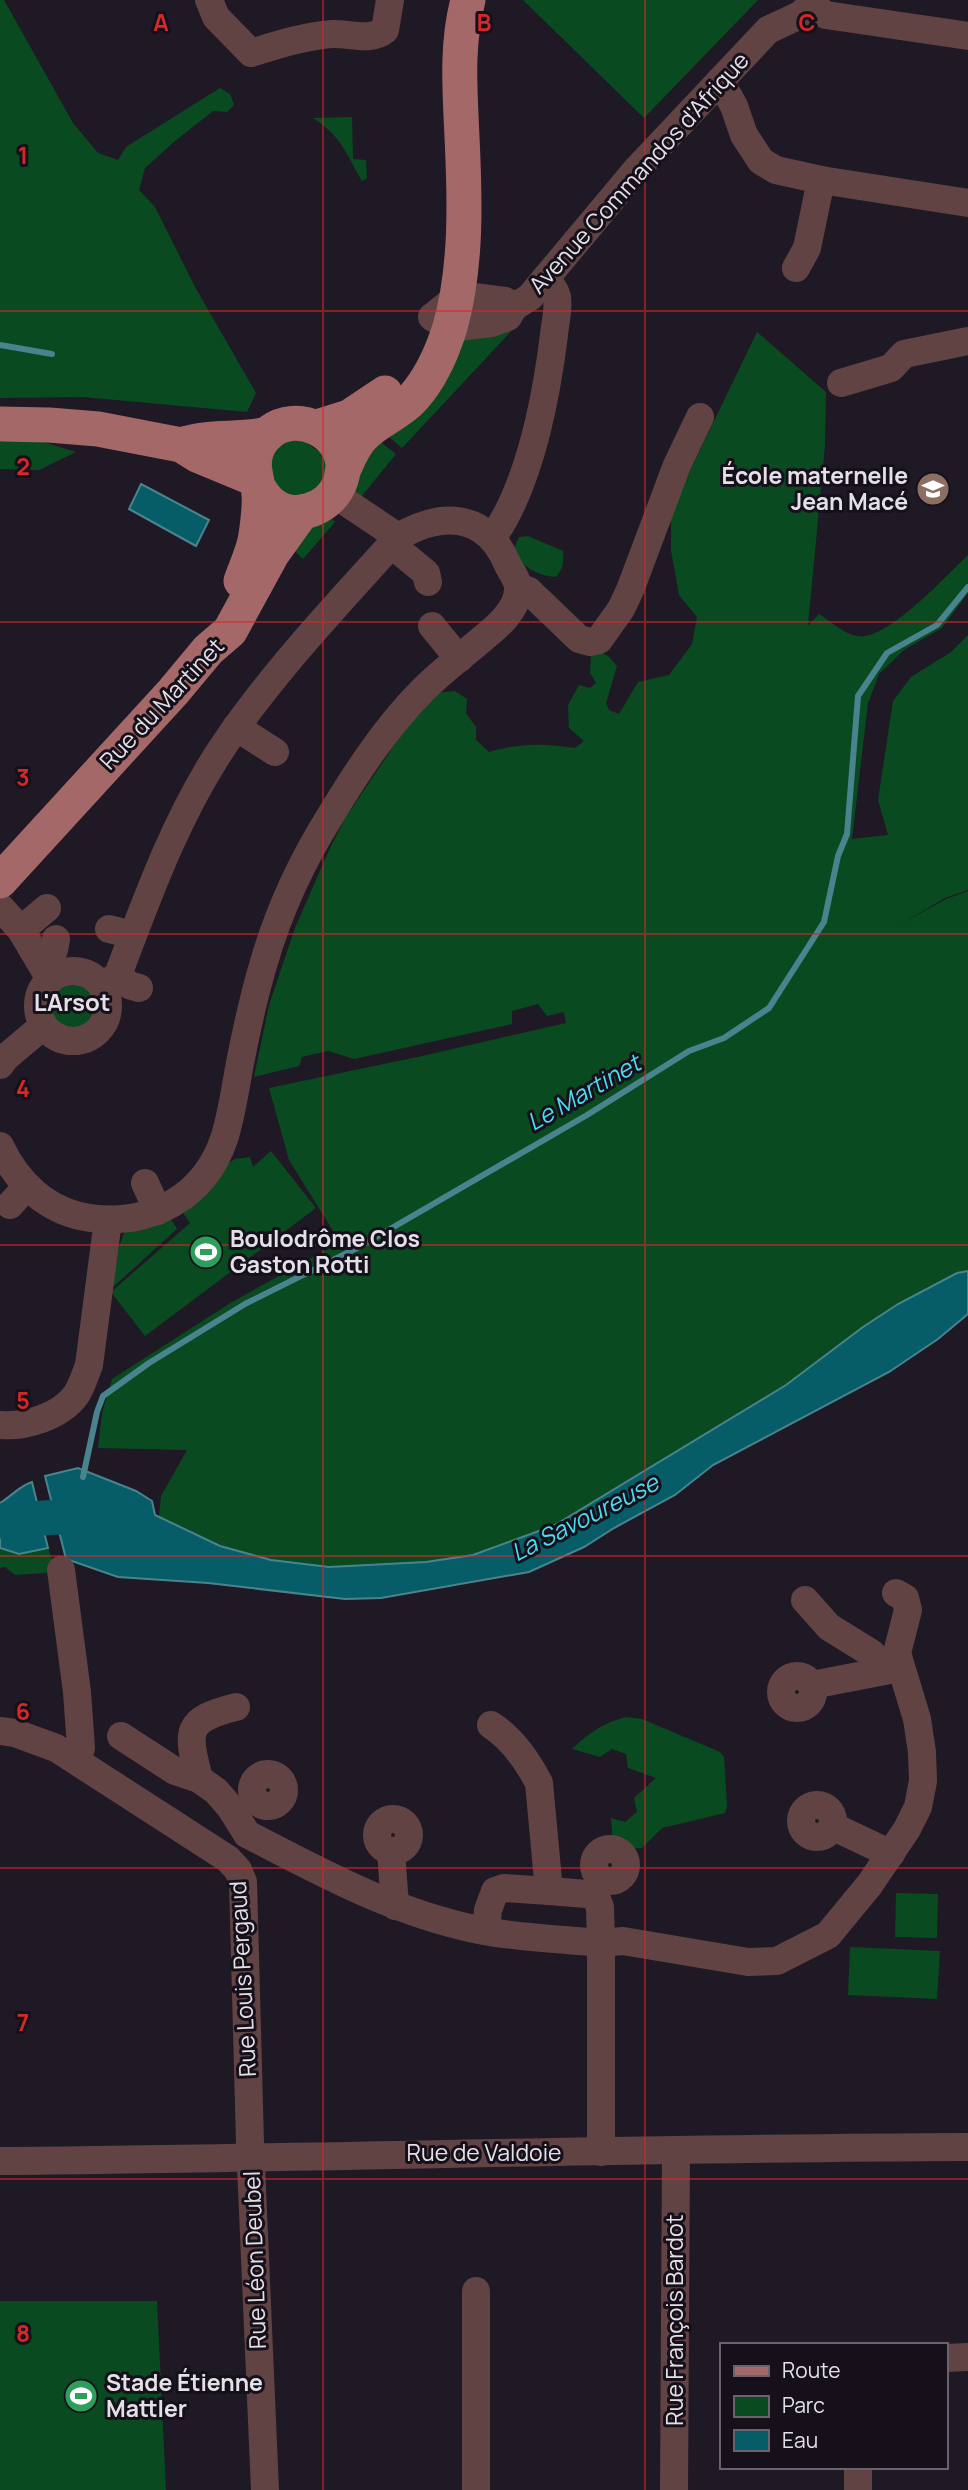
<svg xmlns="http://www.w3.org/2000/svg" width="968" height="2490" viewBox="0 0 968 2490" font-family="Manrope,sans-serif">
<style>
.green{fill:#094a21}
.water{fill:#065d67;stroke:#49848e;stroke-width:2}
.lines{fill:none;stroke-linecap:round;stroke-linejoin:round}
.stream{stroke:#49848e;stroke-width:6}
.river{stroke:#065d67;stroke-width:35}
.minor{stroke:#614343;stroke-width:28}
.major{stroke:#a56869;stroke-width:35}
.grid{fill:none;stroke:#d62828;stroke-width:2;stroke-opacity:0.55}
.labels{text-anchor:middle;stroke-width:6;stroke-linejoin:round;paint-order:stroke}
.street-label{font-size:23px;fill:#e4e0e8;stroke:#16101b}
.poi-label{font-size:23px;font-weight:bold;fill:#e4e0e8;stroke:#16101b;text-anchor:start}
.neighbourhood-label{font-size:24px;font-weight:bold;fill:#e4e0e8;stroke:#16101b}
.water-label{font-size:24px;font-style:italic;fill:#4ddbf0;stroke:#16101b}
.grid-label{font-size:23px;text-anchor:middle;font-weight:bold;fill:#d62828;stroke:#16101b;stroke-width:6;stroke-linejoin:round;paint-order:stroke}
</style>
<rect width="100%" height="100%" fill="#1f1925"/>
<g class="green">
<polygon points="0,0 4,0 73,123 98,153 118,160 126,147 220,88 230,94 234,105 227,112 213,111 175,141 145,168 139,190 155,207 195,287 256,393 247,412 83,397 0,398"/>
<polygon points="523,0 758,0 644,118"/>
<path d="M 352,117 L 353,159 L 366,160 L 367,178 L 362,181 C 345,152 342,137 313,118 Z"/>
<polygon points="516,326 402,448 383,432 462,339"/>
<path d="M 757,332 L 826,392 L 825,445 L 808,626 L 819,614 C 830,621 844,634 857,636 C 886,642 947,575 968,555 L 968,593 L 942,628 L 904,650 L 879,674 L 868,703 L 852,839 L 888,835 L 878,800 L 893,701 L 911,677 L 951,652 L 968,635 L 968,890 L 945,898 L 901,924 L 946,899 L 968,891 L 968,1284 L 584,1510 L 555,1525 L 473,1555 L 426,1563 L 329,1567 L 271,1560 L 220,1546 L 174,1541 L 159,1516 L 161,1496 L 187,1450 L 98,1448 L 102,1413 L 112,1379 L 232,1302 L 340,1242 L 289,1160 L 269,1088 L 422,1056 L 566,1023 L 564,1012 L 547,1016 L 538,1004 L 512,1011 L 512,1024 L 354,1059 L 328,1051 L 302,1057 L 299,1066 L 254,1077 L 269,1005 L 295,928 L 330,848 L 346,817 L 399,738 L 410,718 L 434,693 L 455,691 L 467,699 L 466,713 L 476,727 L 476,740 L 489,752 C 518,743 545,743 575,748 L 584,741 L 569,728 L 568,705 L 579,685 L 590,688 L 596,683 L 590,673 L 591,655 L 598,651 L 608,656 L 617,666 L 606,703 L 609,710 L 619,714 L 638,682 L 669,675 L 692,644 L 697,617 L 679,595 L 671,550 L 671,510 Z"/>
<polygon points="295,435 330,459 324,491 283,501 263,463 268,452"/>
<polygon points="373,436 396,454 361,497 355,492 360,455"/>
<polygon points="31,438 76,452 39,470 0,469 0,442"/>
<polygon points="332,519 335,522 303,559 286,543 296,533"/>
<path d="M 528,536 L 563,551 C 564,562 563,569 556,577 C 538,576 522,567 513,551 L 519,537 Z"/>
<circle cx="73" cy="1008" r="25"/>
<polygon points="271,1151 316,1208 145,1336 111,1292 190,1223 183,1213 219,1169 235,1159 250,1157 253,1167"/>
<polygon points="169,1216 177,1229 112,1288 118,1250 124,1233 143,1229"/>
<polygon points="0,1548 19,1554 48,1548 53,1562 46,1573 15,1575 5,1567 0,1568"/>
<path d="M 626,1717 L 642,1719 L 720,1752 L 724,1757 L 727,1806 L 725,1813 L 662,1828 L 642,1848 L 627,1849 L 613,1844 L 611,1818 L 625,1822 L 637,1812 L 634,1798 L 656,1778 L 628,1768 L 626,1754 L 612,1749 L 600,1757 L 572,1749 C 589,1733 603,1723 626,1717 Z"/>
<polygon points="896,1893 938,1894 937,1938 895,1937"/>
<polygon points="850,1947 940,1951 937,1999 848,1995"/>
<polygon points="0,2301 157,2301 166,2490 0,2490"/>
</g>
<g class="water">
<polygon points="141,484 209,520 196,546 129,509"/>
<polygon points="968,1271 968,1314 938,1339 889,1372 713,1465 675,1495 614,1528 584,1547 529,1572 381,1598 345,1599 208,1583 118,1577 66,1559 45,1476 78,1468 136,1491 152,1501 155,1515 220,1546 271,1560 329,1567 426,1562 473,1555 555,1525 786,1385 863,1327 898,1304 957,1273"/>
<path d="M 32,1482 L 48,1548 L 19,1554 L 0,1548 L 0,1503 C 12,1496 19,1486 32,1482 Z"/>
</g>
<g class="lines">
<g class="stream">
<polyline points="0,345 52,354"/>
<polyline points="83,1477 97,1412 103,1396 149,1363 245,1304 359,1247 587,1115 689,1051 724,1038 769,1008 824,922 838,856 847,834 858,696 887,653 937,625 968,587"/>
</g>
<polyline class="river" points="0,1521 73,1516 98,1529"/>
<g class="minor">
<path d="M 209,0 L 216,17 L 251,53 C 277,45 305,36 332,34 C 349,33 370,42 385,30 L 390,0"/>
<polyline points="811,5 826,15 968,36"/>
<polyline points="720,81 734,106 744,135 761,161 776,170 821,180 968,203"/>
<polyline points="796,268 807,248 821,180"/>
<polyline points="466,296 447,305 432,317 450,328 491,323 508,317 514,307 530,297 545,279 637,169 768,30 800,15 811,5 813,0"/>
<polyline points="466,296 505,301 514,307"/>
<polyline points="841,383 891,368 904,354 968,341"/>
<polyline points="334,494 398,537"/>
<path d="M 493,537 C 530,484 546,399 554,335 C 555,323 559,309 557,297 C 555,289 551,285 545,279"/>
<polyline points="392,545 426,573 428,582"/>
<polyline points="518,587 529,591 579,639 590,642 599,640 621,609 630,590 677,465 700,417"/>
<polyline points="432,626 459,659"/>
<polyline points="236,727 275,752"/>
<polyline points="0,907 21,930 50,979"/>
<polyline points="109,929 133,935"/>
<polyline points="21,930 47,908"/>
<polyline points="43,964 54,950 56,939"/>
<circle cx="73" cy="1006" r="35"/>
<polyline points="118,975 129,985 139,988"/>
<polyline points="0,1065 5,1058 43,1026"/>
<path d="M 0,1146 C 18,1184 48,1212 90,1218 C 150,1226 204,1198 224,1139 C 233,1111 236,1081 242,1053 C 248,1023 255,992 264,962 C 279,910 303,859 332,813 C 358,770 387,726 423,690 C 441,672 462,656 481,640 C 496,628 519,609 518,588 C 518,580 510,570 507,563 C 485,512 441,512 398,537 C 338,604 269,676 220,751 C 175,820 147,898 118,975 L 102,987"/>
<polyline points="145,1183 158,1211"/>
<polyline points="10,1205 27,1186"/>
<path d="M 0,1425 C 25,1427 60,1417 76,1395 C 82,1386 85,1375 89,1365 L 108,1220"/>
<polyline points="61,1570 77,1692 81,1748 77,1761"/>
<polyline points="805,1600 829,1627 871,1653 889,1670"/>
<circle cx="797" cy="1692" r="16"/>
<polyline points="812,1685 900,1668"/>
<polyline points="0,1731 15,1733 56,1748 228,1859 238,1870 243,1882 250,2142 265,2490"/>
<polyline points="121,1736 175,1771 199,1779 216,1791 230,1807 247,1834"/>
<circle cx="268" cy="1790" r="16"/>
<path d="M 199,1779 C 187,1731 184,1720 236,1707"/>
<circle cx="817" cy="1821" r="16"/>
<circle cx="393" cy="1835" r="16"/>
<polyline points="832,1826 891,1854"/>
<path d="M 247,1834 C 322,1873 395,1913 479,1930 C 519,1938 561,1939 601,1943 L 601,2152"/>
<circle cx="610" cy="1865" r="16"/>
<polyline points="391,1851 395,1906"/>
<polyline points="549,1891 587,1894 596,1897 600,1907 601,1943 623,1941 748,1962 777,1961 828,1935 870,1884 907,1829 918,1807 923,1781 922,1752 917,1719 897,1653 908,1610 905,1598 896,1593"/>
<path d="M 486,1931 L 488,1910 L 495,1891 L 504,1888 L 549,1891 L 539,1783 C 528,1762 511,1738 491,1725"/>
<path d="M 0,2161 C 323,2158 645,2148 968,2147"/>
<polyline points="476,2291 476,2490"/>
<polyline points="945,2358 968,2357"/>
<polyline points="674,2490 676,2150"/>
<polyline points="858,2490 858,2467"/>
</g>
<g class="major">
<polyline points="0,424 49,425 98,429 181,445 197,455 255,479"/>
<polyline points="317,427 349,417 385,393"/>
<path d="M 181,445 C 209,435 239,441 268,434"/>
<path d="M 342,473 C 348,460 353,446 363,436 C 377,421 399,414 413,398 C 431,378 442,353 450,327 C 467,267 465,199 462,137 C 460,91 456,45 468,0"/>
<path d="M 241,581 C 246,566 254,551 256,535 C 258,521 261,500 258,487 C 255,472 251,460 259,445 C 286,398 361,435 339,485 C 328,509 294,522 272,504 C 266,500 262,493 258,487"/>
<polyline points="0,881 173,692 208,650 230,631 272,554 302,512"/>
</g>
</g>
<path class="grid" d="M 323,0 L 323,2490M 645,0 L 645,2490M 0,311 L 968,311M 0,622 L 968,622M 0,934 L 968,934M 0,1245 L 968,1245M 0,1556 L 968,1556M 0,1868 L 968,1868M 0,2179 L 968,2179"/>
<defs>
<symbol id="school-disc" viewBox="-11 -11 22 22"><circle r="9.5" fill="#8d6e63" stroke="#16101b"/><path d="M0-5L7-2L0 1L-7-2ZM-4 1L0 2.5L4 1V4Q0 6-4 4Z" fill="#fff"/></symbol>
<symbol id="stadium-disc" viewBox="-11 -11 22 22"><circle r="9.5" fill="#2e9e5b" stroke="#16101b"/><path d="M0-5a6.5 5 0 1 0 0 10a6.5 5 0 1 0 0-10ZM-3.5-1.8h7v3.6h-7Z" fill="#fff"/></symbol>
</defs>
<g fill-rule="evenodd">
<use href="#school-disc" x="914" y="470" width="38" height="38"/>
<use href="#stadium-disc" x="187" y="1233" width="38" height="38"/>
<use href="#stadium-disc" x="62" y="2377" width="38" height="38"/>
</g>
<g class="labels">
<g class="street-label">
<text transform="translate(639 173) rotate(-48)" y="8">Avenue Commandos d'Afrique</text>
<text transform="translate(162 704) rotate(-47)" y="8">Rue du Martinet</text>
<text transform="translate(243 1979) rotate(-93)" y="8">Rue Louis Pergaud</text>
<text x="484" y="2161">Rue de Valdoie</text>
<text transform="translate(255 2260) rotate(-92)" y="8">Rue Léon Deubel</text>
<text transform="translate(675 2320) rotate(-90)" y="8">Rue François Bardot</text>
</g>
<g class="poi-label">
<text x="908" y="484" text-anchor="end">École maternelle<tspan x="908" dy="26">Jean Macé</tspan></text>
<text x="230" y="1247">Boulodrôme Clos<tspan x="230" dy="26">Gaston Rotti</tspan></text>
<text x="106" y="2391">Stade Étienne<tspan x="106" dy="26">Mattler</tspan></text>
</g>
<g class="neighbourhood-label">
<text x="72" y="1011">L'Arsot</text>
</g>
<g class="water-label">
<text transform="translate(584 1093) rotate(-30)" y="8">Le Martinet</text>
<text transform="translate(585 1518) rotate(-27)" y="8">La Savoureuse</text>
</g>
</g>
<g class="grid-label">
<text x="161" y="31">A</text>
<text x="484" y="31">B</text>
<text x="807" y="31">C</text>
<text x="23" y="164">1</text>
<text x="23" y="475">2</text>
<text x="23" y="786">3</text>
<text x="23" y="1097">4</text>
<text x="23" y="1409">5</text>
<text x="23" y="1720">6</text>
<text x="23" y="2031">7</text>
<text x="23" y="2342">8</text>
</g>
<rect x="720" y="2343" width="228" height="126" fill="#16101b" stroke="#68636d" stroke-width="2"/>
<rect x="734" y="2366" width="35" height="10" fill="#a56869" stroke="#68636d" stroke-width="2"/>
<text x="782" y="2378" font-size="21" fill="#e4e0e8">Route</text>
<rect x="734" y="2396" width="35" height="21" fill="#094a21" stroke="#68636d" stroke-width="2"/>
<text x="782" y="2413" font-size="21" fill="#e4e0e8">Parc</text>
<rect x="734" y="2430" width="35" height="21" fill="#065d67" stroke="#68636d" stroke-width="2"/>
<text x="782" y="2448" font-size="21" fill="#e4e0e8">Eau</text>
</svg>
